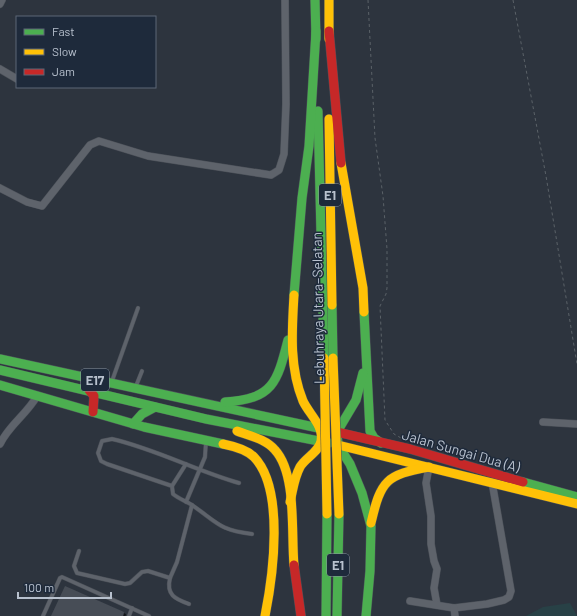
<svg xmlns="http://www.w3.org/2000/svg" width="577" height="616" viewBox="0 0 577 616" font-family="Barlow,sans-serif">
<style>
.green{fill:#284146}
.building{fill:#474d56;filter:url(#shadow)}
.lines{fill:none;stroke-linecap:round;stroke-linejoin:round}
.lane-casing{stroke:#4b5058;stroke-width:4.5}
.street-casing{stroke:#4b5058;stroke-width:8}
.fast-casing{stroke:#4b5058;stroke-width:10}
.slow-casing{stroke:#4b5058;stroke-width:10}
.jam-casing{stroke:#4b5058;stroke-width:10}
.path{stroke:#5b6268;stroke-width:1;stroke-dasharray:3 3;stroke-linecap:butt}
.lane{stroke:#5e636b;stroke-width:3.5}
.street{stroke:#5e636b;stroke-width:7}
.fast{stroke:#4caf50;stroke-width:9}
.slow{stroke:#ffc107;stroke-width:9}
.jam{stroke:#c62828;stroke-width:9}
.slow-bridge-casing{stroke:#4a5159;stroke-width:10;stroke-linecap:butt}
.slow-bridge{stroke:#ffc107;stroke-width:9}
.labels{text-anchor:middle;stroke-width:3;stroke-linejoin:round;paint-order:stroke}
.shield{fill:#1e2a3b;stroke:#8a94a2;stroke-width:1}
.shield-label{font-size:13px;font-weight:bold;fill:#b8c1ce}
.street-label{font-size:14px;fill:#b8c1ce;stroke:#1e2a3b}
</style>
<defs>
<filter id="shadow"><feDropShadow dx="2" dy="2" stdDeviation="0" flood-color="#0009"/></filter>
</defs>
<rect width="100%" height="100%" fill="#2d343e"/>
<polygon class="green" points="570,603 577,616 526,616 543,607"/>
<polygon class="building" points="65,586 124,612 123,616 51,616"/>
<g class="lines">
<defs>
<g id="lane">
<polyline points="112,381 138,308"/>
<polyline points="136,386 142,371"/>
<path d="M 239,483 C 196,471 156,449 112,439 L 102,441 L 98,453 L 101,461 L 107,464 L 172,486 L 173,494 C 179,499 186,501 192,505 C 218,523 219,530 252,534"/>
<polyline points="172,486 186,464"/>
<polyline points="186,502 205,457 206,441"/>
<polyline points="79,551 74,566 77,573 125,584 130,583 142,572 148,571 170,578 177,562 192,505"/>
<path d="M 170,578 C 166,595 175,599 189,604"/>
<polyline points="43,616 60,578 62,577 149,616"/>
<polyline points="129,616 132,608"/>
</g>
<g id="street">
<polyline points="0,4 2,0"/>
<polyline points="0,69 17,79"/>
<polyline points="0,188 27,202 42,206 90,145 99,141 148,156 271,175 279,170 284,154 286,104 285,0"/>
<polyline points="543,422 577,424"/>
<path d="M 0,444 C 9,425 27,414 37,396"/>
<polyline points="429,467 426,483 431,516 431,544 434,561 437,569 434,588 437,605"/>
<polyline points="410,601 454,608 487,604 504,600 509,597 511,591 492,482"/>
<polyline points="454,608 455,616"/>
</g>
<g id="fast">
<polyline points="315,0 316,39"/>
<polyline points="318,111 324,358"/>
<polyline points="294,295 302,198 309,146 316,31"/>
<polyline points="332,305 333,358"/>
<polyline points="364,312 370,431 374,438 381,443"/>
<polyline points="0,359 323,429"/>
<polyline points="0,370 206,419 329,443"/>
<polyline points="363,373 356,400 337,432 338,445 350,464 362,493 371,526 370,571 366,616"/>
<polyline points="0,385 144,427 223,444"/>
<path d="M 225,402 C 273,399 277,383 288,340"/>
<polyline points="133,424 142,414 155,407"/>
<polyline points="523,482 577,497"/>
<polyline points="326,616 327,514"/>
<polyline points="337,616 339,514"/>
</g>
<g id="slow">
<polyline points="329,0 329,39"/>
<polyline points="329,119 332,305"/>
<polyline points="341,163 363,288 364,312"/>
<path d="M 237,431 C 250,436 266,439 275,450 C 297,474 291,533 294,565"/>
<path d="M 223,444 C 233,446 246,449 254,457 C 285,489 273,576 265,616"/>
<polyline points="338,445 577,504"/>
<path d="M 290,502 C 293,490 294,478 300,467 C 305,458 319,452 321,441 C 324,426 309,414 303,401 C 289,367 292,330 294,295"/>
<path d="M 371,523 C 381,480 386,475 429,467"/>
</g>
<g id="jam">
<polyline points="329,31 341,163"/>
<polyline points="89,390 94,396 93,412"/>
<polyline points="337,432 410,449 523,482"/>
<polyline points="294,565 301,616"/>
</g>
</defs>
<use href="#lane" class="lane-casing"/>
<use href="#street" class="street-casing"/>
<use href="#fast" class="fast-casing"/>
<use href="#slow" class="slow-casing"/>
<use href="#jam" class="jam-casing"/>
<g class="path">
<polyline points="368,0 375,138 383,196 387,249 387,288 386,294 380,306 385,420 394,434 401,438"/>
<polyline points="513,0 546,176 577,364"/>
</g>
<use href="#lane" class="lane"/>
<use href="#street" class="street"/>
<use href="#fast" class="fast"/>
<use href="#slow" class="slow"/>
<use href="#jam" class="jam"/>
<defs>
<g id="slow-bridge">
<polyline points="324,358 327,514"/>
<polyline points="333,358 339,514"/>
</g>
</defs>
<use href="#slow-bridge" class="slow-bridge-casing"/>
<use href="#slow-bridge" class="slow-bridge"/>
</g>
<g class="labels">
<g class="shield">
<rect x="319" y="184" width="22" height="22" rx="3"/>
<rect x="81" y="369" width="28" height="22" rx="3"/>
<rect x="327" y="554" width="22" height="22" rx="3"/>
</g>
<g class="shield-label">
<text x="330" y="200">E1</text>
<text x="95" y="385">E17</text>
<text x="338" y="570">E1</text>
</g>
<g class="street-label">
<text transform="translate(318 308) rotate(-91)" y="5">Lebuhraya Utara–Selatan</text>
<text transform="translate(461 451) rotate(16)" y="5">Jalan Sungai Dua (A)</text>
</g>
</g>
<rect x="16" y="16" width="140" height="72" fill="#1e2a3b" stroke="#5c6676"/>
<rect x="24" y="29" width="20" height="6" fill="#4caf50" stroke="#5c6676"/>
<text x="52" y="36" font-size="12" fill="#b8c1ce">Fast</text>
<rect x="24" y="49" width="20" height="6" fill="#ffc107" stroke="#5c6676"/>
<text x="52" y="56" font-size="12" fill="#b8c1ce">Slow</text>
<rect x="24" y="69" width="20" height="6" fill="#c62828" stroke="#5c6676"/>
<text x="52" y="76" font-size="12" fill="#b8c1ce">Jam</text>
<path d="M18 592v6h93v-6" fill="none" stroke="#b8c1ce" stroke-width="2"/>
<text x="24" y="592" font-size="12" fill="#b8c1ce" stroke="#1e2a3b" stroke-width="3" paint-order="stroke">100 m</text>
</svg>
